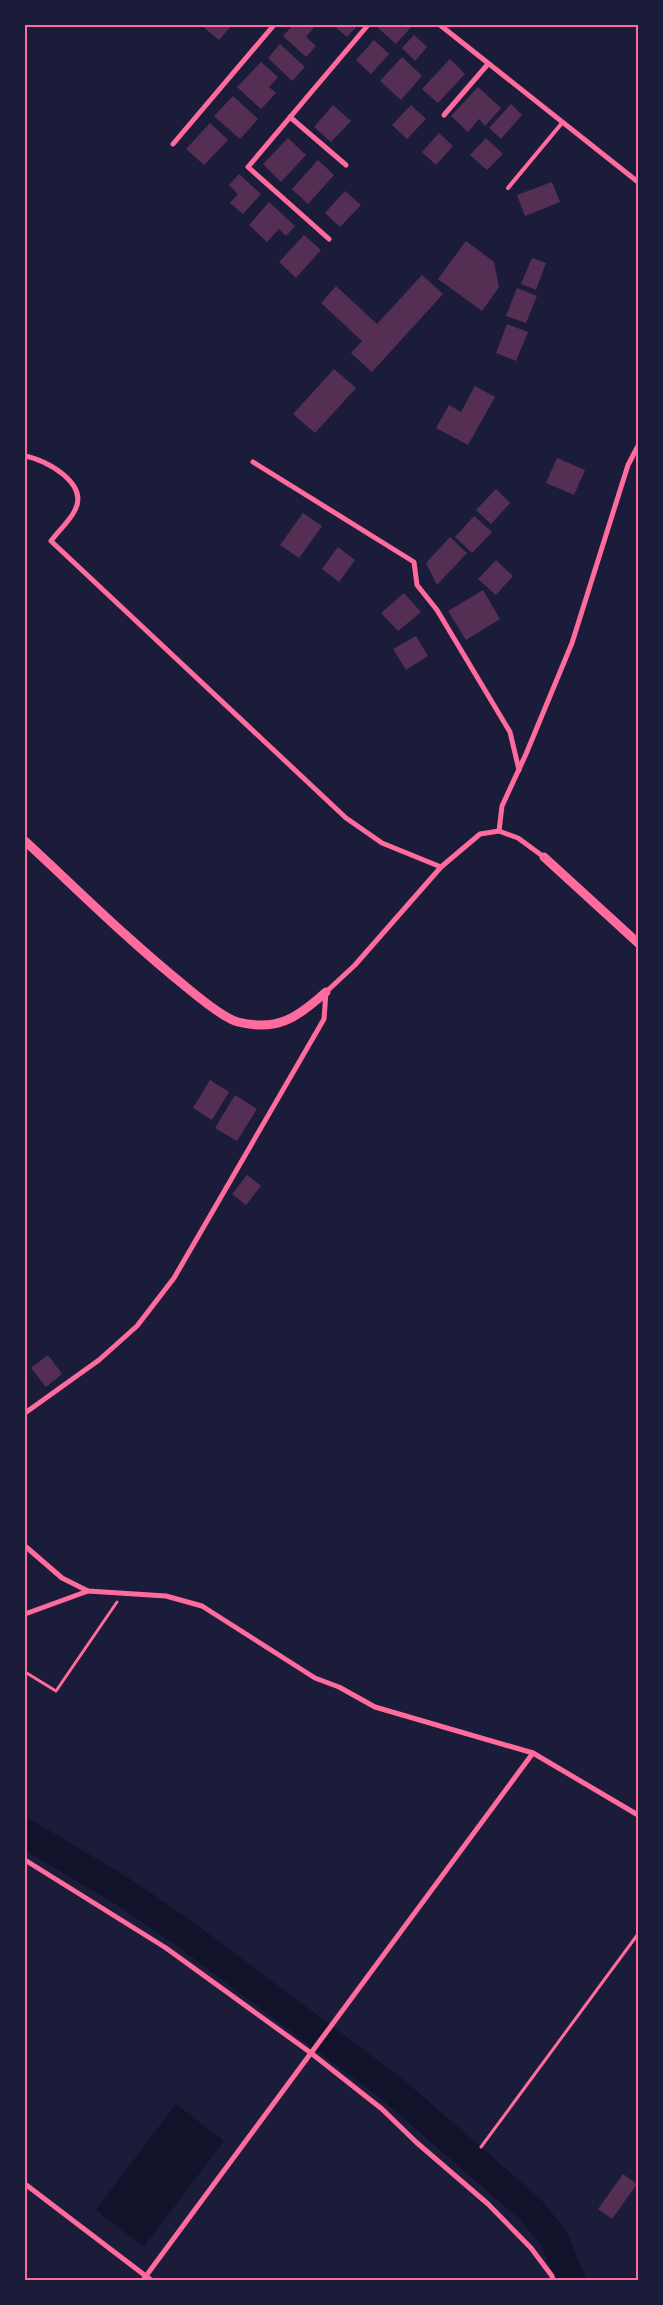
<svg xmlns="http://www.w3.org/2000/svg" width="663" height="2305" viewBox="0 0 663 2305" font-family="Barlow,sans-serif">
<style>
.water{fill:#12122b}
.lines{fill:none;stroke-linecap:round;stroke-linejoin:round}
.river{stroke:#12122b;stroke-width:29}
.building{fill:#542f53}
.path{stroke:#ff6b9d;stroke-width:3}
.service{stroke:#ff6b9d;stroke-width:4}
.minor{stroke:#ff6b9d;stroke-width:5}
.tertiary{stroke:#ff6b9d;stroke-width:9}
.neatline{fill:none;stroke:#ff6b9d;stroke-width:2}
</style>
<rect width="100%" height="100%" fill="#1b1b3a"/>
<polygon class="water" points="176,2104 224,2141 144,2247 96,2210"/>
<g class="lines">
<polyline class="river" points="25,1833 122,1891 178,1929 391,2088 531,2210 554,2239 571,2280"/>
</g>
<g class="building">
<polygon points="201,25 232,25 219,40"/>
<polygon points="293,25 316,25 306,37 316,46 306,57 283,36"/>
<polygon points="333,25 358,25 347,37"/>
<polygon points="379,25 411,25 412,26 396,44 377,27"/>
<polygon points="414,35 427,47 415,61 402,48"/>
<polygon points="374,40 389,54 371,74 356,60"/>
<polygon points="280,44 305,67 292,81 268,58"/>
<polygon points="402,57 422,76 401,100 380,81"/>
<polygon points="450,59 465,74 438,103 422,89"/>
<polygon points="261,62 278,77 269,87 276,93 261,109 237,87"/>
<polygon points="478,87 501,108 485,126 479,119 468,132 451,116"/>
<polygon points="233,96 258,119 240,139 214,116"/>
<polygon points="511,104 522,115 501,139 489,128"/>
<polygon points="333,105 351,121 331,142 314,127"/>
<polygon points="411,105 426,119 407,139 392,125"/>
<polygon points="210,123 228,140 204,165 186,149"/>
<polygon points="439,133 453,146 436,165 422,152"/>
<polygon points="288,138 306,155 281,182 263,164"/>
<polygon points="486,138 503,154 487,170 470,155"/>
<polygon points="318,160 334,175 308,204 292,189"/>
<polygon points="239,174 261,194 243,214 230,203 238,194 229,185"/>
<polygon points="552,182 560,202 525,216 517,195"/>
<polygon points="345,191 361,205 340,227 325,213"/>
<polygon points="269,202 295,226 286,236 279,229 267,242 249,225"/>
<polygon points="304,235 321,250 296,278 279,262"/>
<polygon points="466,241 494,262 499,287 482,311 438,279"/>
<polygon points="532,258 546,263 536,290 521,284"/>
<polygon points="422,275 443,294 372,372 351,353 362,341 321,303 336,286 377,324"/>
<polygon points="517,288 537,296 526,323 506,316"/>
<polygon points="507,324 528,332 516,361 496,353"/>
<polygon points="334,369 356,388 315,433 293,414"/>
<polygon points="475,386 495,397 468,445 436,428 449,405 461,412"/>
<polygon points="557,458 585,470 574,495 546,483"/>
<polygon points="496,489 510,503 491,524 476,510"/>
<polygon points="303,513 322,526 299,558 280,545"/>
<polygon points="474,516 492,532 472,553 455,537"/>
<polygon points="450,537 467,553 437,585 426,563"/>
<polygon points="338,547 355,560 339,582 322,569"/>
<polygon points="496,560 513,576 496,595 478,579"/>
<polygon points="483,590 500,619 466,640 448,611"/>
<polygon points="404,593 421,612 398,631 381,613"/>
<polygon points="416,636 428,656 406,670 393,649"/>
<polygon points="210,1080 229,1092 212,1120 193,1108"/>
<polygon points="235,1095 257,1109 237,1141 215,1128"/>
<polygon points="247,1175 261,1186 246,1205 232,1194"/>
<polygon points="48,1355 62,1374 46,1387 31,1368"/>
<polygon points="623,2174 637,2184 612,2219 598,2209"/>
</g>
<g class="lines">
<g class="path">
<polyline points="25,1672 56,1691 117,1602"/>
<polyline points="481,2147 638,1934"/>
</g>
<polyline class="service" points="508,188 562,123"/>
<g class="minor">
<polyline points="440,25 638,182"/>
<polyline points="444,115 488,64"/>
<polyline points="290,117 346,165"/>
<polyline points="173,144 274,25"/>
<polyline points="329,239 248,167 368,25"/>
<path d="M 25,456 C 46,460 89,483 75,510 C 70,521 58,531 51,541 L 346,818 L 382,843 L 441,867"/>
<polyline points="253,462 414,562 417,585 437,610 510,732 519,770"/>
<polyline points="499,831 502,806 526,754 572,643 628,465 638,446"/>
<polyline points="25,1413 99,1360 137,1326 174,1278 324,1019 326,992 355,965 441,867 480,834 499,831 518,838 544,857"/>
<polyline points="25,1546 62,1578 88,1591 166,1596 202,1606 315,1678 339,1687 375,1707 533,1753 638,1815"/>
<polyline points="25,1614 88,1591"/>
<polyline points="25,1860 166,1948 311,2053 382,2109 416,2142 488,2204 531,2248 552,2276 553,2280"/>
<polyline points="25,2184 151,2280"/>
<polyline points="143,2280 533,1753"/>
</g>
<g class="tertiary">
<path d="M 25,841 C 78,890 129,941 185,986 C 197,996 223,1018 238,1022 C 278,1032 298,1017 326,992"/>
<polyline points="544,857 638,943"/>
</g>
</g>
<rect width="663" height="2305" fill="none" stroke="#1b1b3a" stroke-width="52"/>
<rect x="26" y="26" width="611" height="2253" class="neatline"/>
</svg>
